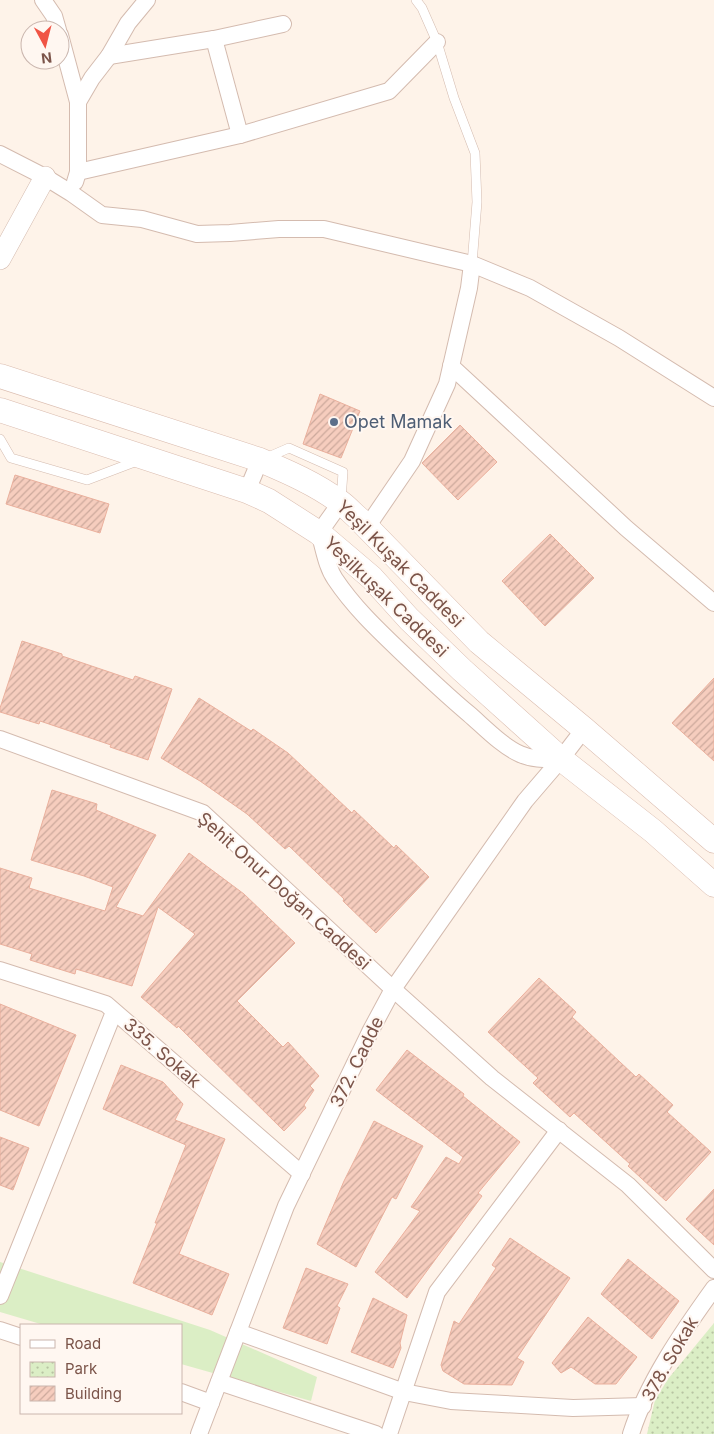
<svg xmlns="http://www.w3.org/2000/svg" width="714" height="1434" viewBox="0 0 714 1434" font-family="Inter,sans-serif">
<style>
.grass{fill:#dbeec5}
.park{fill:url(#park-dots)}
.building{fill:url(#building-hatch);stroke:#eab09d}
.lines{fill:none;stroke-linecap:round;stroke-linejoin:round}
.service-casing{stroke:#d4bbaf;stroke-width:10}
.minor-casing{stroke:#d4bbaf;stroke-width:18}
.tertiary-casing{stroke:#d4bbaf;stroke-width:22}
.secondary-casing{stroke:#dabcaf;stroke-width:25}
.service{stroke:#fff;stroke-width:9}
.minor{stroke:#fff;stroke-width:16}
.tertiary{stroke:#fff;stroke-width:21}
.secondary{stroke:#fff;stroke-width:24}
.service-dot{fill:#5c6f8a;stroke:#fff7f1;stroke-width:2}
.labels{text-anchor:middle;stroke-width:4;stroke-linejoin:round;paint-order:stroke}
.service-label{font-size:18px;fill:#4e5e75;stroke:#fff7f1;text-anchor:start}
.street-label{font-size:18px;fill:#7b5449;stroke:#fff7f1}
</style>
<defs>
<pattern id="park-dots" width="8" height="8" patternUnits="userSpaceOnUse" patternTransform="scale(1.25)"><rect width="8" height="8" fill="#dbeec5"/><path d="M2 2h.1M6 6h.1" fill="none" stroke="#b7c3a2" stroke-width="1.8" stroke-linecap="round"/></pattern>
<pattern id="building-hatch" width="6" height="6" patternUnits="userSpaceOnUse" patternTransform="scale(1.25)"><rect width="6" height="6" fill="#f6cdbe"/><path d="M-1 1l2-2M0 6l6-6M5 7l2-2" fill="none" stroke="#cca99c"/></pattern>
</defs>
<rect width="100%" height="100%" fill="#fef3e9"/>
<polygon class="grass" points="0,1262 210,1330 317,1377 311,1401 181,1364 181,1325 44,1325 0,1312"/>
<polygon class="park" points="714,1323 714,1434 647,1434 655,1400 668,1379"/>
<g class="building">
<polygon points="320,394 360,411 341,458 303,444"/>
<polygon points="460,425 497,462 458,500 422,463"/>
<polygon points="15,475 109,504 100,533 6,504"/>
<polygon points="550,534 594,578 545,626 502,581"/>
<polygon points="22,641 62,654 62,656 133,680 135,676 172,689 148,760 110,747 111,745 40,721 39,724 0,712 0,708"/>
<polygon points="714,678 714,761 672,723"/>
<polygon points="199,698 251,731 253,729 288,753 352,813 354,810 394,848 396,845 429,877 376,933 343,901 344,899 289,846 285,849 247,814 200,781 161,758"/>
<polygon points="52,790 97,804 96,810 156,835 116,907 143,916 189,853 244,894 295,943 237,1001 283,1047 288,1042 319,1076 310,1086 314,1090 304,1105 306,1108 284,1131 178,1026 177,1028 141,997 195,934 158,907 132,986 76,969 75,974 30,960 32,954 0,944 0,868 32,878 29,888 105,911 113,887 84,876 31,860"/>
<polygon points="539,978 576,1012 572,1017 636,1077 639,1074 673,1105 667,1112 711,1152 666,1201 628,1166 630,1164 574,1113 570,1117 533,1083 538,1078 488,1032"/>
<polygon points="0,1004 76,1035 39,1126 0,1110"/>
<polygon points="407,1050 464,1094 463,1096 520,1142 478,1193 482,1196 407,1298 375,1272 420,1211 411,1207 446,1157 459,1164 463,1157 376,1090"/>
<polygon points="121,1065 163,1082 183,1104 175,1120 225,1139 179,1254 229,1274 212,1315 133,1283 157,1223 155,1223 186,1145 103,1109"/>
<polygon points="374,1121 423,1146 396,1199 392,1197 356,1267 317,1244 344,1181"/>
<polygon points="0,1137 29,1148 13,1190 0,1185"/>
<polygon points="714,1189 714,1245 686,1219"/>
<polygon points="510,1238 570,1278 517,1358 524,1362 512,1385 464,1384 443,1371 441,1365 454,1321 459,1324 496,1268 492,1265"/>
<polygon points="628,1259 679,1301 652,1339 601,1294"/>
<polygon points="306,1268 348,1284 337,1306 340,1308 327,1344 283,1328"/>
<polygon points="373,1298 407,1315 400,1343 401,1348 393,1368 351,1352"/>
<polygon points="588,1317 637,1357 616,1384 595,1384 571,1367 561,1373 552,1363"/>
</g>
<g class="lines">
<defs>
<g id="service">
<polyline points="416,0 422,8 437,42 454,98 475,153 477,202 472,264"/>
<polyline points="0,439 11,458 87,480 137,461"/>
<polyline points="266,458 289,448 343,472 341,500"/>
</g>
<g id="minor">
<polyline points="43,0 54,16 58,30"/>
<polyline points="60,35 78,102"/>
<polyline points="214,39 240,135"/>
<polyline points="109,56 214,39 283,24"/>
<polyline points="0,154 45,177 71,193 102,215 142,219 197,234 230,233 279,229 324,229 472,264 530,288 619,338 714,398"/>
<polyline points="78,172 240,135 389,91 437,42"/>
<polyline points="75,182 78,172 78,102 92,78 109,56 128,23 147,0"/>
<polyline points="451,366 626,528 714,603"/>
<polyline points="247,491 260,460"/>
<path d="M 341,502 L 319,533 C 324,548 326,566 335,579 C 353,606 376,628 399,650 C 422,672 445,694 469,714 C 484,727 502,746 520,754 C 533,760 547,759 561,759"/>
<polyline points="367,527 412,461 447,384 469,288 472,264"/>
<polyline points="0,739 203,813 393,989 492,1078 628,1185 714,1270"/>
<polyline points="0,970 106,1004 302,1174"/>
<polyline points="0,1296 114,1012"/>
<polyline points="0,1330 21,1337"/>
<polyline points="238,1332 404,1392 451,1401 573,1408 643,1406"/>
<polyline points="219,1382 376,1434"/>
<polyline points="181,1392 211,1403"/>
<polyline points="199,1434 286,1206 371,1030 393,989 525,801 561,759 584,729"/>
<polyline points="389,1434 437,1292 559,1130"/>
<path d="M 631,1434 C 647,1383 683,1331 714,1288"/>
</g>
<polyline id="tertiary" points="0,259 45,177"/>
<g id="secondary">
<path d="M 0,376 L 260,460 C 288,472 316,484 340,502 C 347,507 352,513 358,518 L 479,642 L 584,729 L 714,841"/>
<polyline points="0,410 247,491 269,501 319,533 372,578 409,619 462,670 561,759 653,831 714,885"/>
</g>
</defs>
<use href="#service" class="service-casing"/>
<use href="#minor" class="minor-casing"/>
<use href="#tertiary" class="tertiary-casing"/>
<use href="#secondary" class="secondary-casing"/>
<use href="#service" class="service"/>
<use href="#minor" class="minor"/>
<use href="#tertiary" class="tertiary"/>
<use href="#secondary" class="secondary"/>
</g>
<circle class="service-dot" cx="334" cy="422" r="5"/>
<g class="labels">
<g class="service-label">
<text x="344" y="428">Opet Mamak</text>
</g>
<g class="street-label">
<text transform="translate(400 564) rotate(45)" y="6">Yeşil Kuşak Caddesi</text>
<text transform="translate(386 597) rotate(44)" y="6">Yeşilkuşak Caddesi</text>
<text transform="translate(284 891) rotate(42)" y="6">Şehit Onur Doğan Caddesi</text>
<text transform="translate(162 1053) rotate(41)" y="6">335. Sokak</text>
<text transform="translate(357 1062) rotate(-64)" y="6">372. Cadde</text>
<text transform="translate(670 1359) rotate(-60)" y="6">378. Sokak</text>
</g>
</g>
<rect x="20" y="1324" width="162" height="90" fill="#fff7f1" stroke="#cab6ae"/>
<rect x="30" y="1340" width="25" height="8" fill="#ffffff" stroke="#cab6ae"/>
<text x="65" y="1349" font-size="15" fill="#7b5449">Road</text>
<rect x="30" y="1362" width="25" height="15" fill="url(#park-dots)" stroke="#cab6ae"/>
<text x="65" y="1374" font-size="15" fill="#7b5449">Park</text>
<rect x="30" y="1386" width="25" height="15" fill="url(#building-hatch)" stroke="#cab6ae"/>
<text x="65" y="1399" font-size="15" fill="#7b5449">Building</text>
<g transform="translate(45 45) rotate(173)"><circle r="24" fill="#fff7f1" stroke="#cab6ae"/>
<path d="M0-4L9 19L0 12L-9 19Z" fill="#f05445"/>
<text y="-8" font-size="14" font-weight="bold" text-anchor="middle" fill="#7b5449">N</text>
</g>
</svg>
